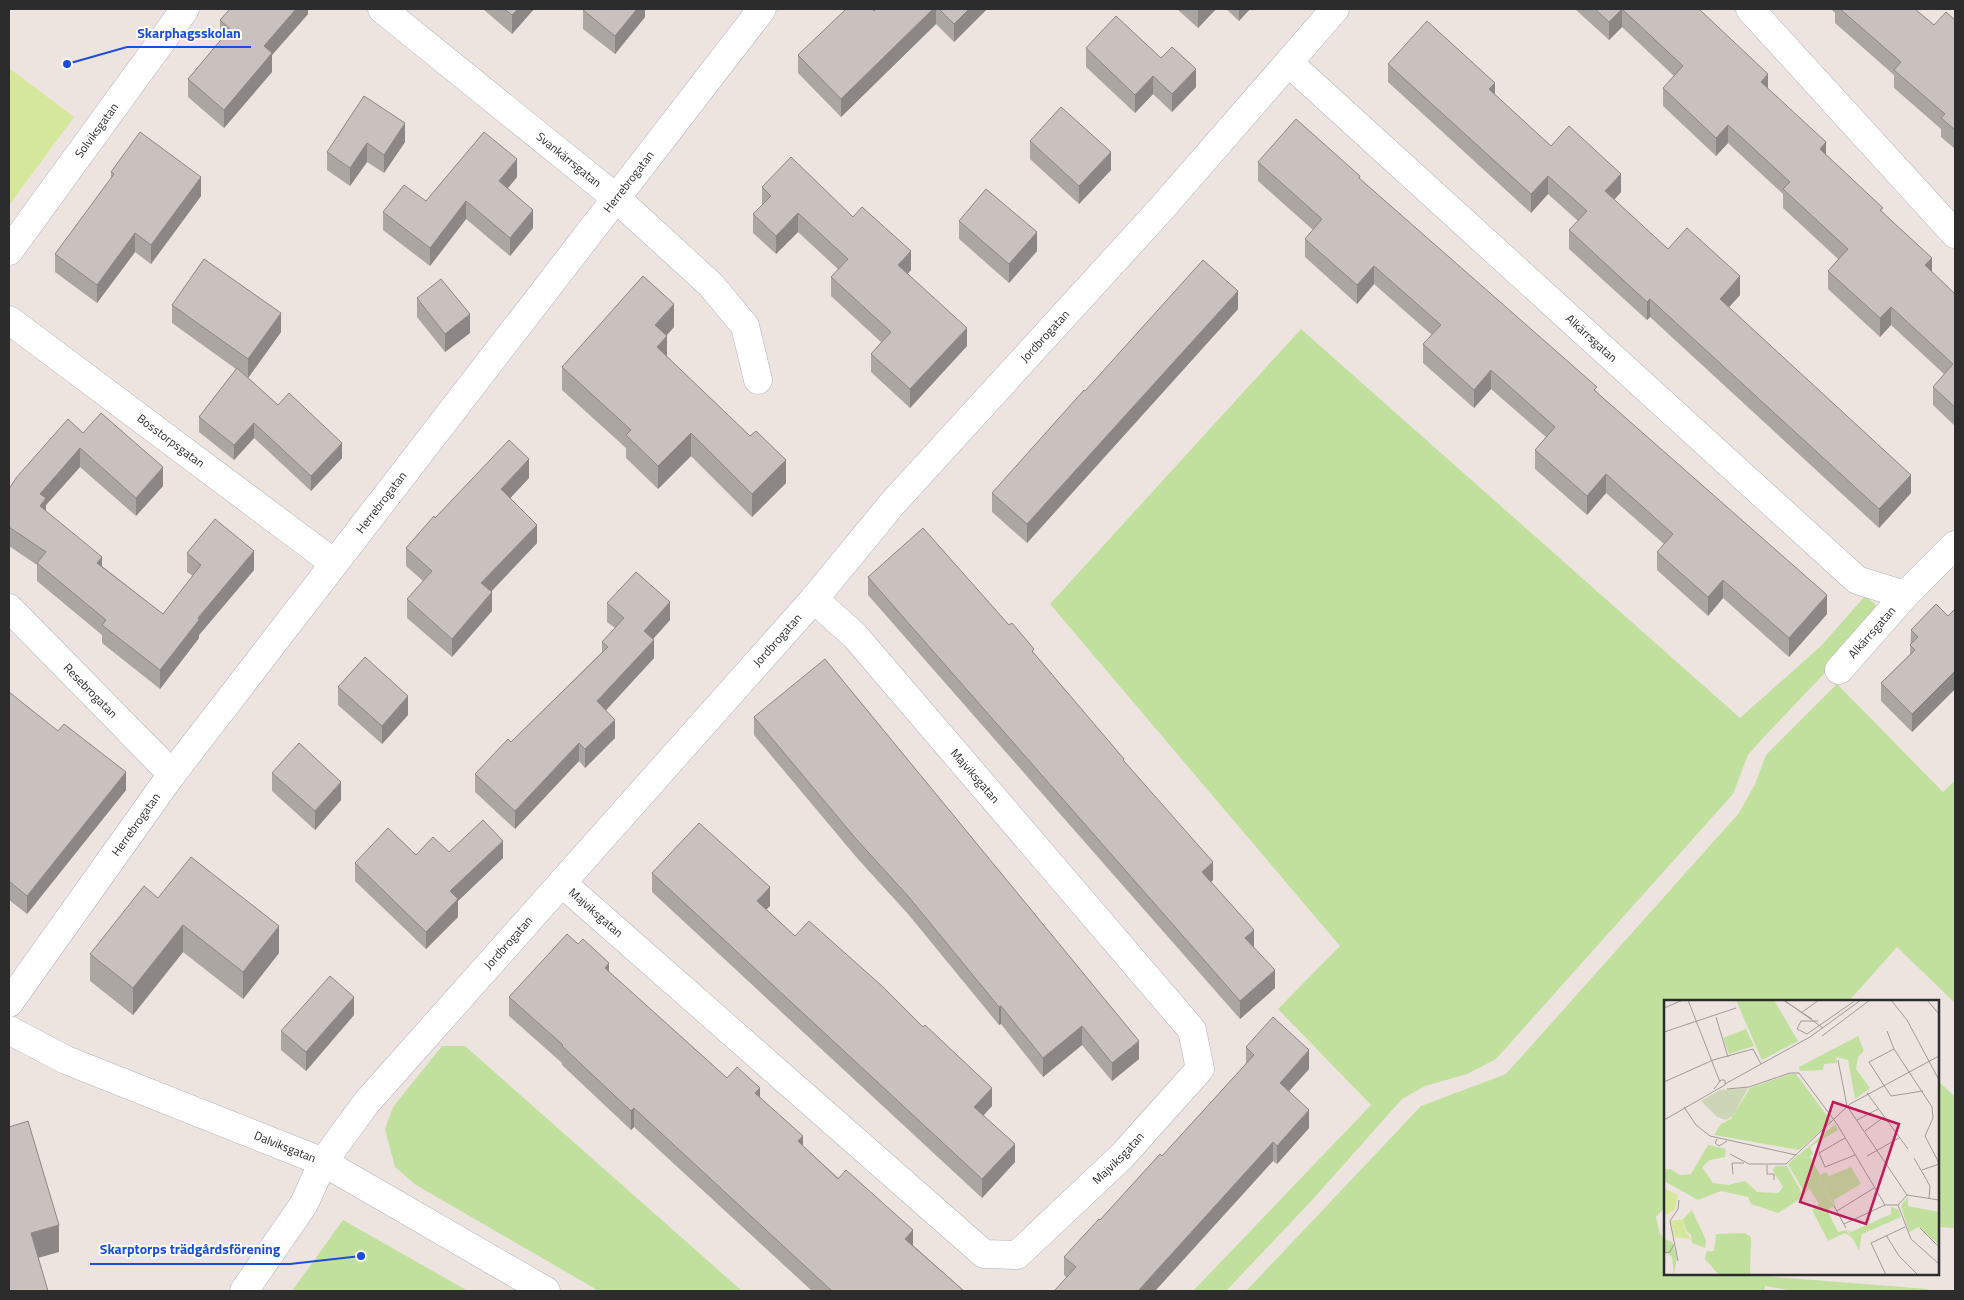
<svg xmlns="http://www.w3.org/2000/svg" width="1964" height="1300" viewBox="0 0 1964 1300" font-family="'Titillium Web',sans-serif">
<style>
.green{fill:#c1e09e}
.pitch{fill:#d5e79a}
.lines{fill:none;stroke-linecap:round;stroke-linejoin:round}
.minor-casing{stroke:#afb4bb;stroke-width:29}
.tertiary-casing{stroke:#afb4bb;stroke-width:29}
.minor{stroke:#fff;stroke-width:28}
.tertiary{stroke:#fff;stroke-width:28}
.wall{fill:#aca6a3}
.shaded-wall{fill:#8c8785}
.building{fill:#c8c1be;stroke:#8c8785}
.labels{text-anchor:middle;stroke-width:4;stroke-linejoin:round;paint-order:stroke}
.street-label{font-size:12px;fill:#2c2c2c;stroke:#fff}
.inset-road{fill:none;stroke:#a09a97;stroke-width:1}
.view{fill:#c2185b;fill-opacity:0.15;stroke:#c2185b;stroke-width:2.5}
.inset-edge{fill:none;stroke:#2c2c2c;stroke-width:2.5}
.leader{fill:none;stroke:#1d4ed8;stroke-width:2}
.callout-dot{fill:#1d4ed8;stroke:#fff;stroke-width:2}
.callout-label{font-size:14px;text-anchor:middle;font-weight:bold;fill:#1d4ed8;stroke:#fff;stroke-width:4;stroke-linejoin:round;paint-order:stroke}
</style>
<rect width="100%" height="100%" fill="#ede4df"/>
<g class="green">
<polygon points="1301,329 1740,718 1821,646 1865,596 1875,604 1878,617 1762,739 1748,755 1733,794 1496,1059 1467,1074 1425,1086 1402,1099 1314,1198 1226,1291 1193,1291 1371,1105 1278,1009 1340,946 1050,604"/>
<polygon points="1837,684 1943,792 1955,780 1955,1003 1897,947 1849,1001 1665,1001 1665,1207 1656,1217 1660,1234 1665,1240 1665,1274 1738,1274 1928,1289 1928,1291 1794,1291 1765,1286 1764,1291 1246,1291 1421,1106 1506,1074 1739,813 1755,784 1766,755"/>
<polygon points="442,1046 465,1046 742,1291 599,1291 416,1185 395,1167 385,1129 393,1107"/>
<polygon points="1938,1081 1955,1097 1955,1228 1938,1227"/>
<polygon points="343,1220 468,1291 292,1291"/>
</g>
<polygon class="pitch" points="9,68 74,117 9,205"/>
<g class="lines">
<defs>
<g id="minor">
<path id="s1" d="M 382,9 L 616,198 L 711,285 L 745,326 L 758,380"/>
<polyline points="1750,9 1955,234"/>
<path id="s2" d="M 1289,63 L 1857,580 L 1905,595"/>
<path id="s3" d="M 9,251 L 185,9"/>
<path id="s4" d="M 9,320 L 334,563"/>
<path id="s5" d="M 9,608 L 172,774"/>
<path id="s6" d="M 1839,670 L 1905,595 L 1955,545"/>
<path id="s7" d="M 562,883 L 984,1254 L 1017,1255 L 1122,1156 L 1200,1069 L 1192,1030 L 855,636 L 814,599"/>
<path id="s8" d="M 9,1003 L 172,774 L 762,9"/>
<path id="s9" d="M 244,1291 L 304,1204 L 323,1162 L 367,1102 L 814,599 L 892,504 L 1162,208 L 1335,9"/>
</g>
<g id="tertiary">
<path id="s10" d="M 9,1030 L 66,1060 L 323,1162 L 546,1291"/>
</g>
</defs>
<use href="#minor" class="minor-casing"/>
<use href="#tertiary" class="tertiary-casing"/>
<use href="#minor" class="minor"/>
<use href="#tertiary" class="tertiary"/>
</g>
<g class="wall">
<polygon points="308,9 308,14 272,55 272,72 224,128 188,97 188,79 221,40 220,39 220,20"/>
<polygon points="483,9 534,9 512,34"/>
<polygon points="645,9 645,17 615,54 583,29 583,10"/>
<polygon points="876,9 987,9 954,42 936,24 841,117 798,73 798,55 874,11"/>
<polygon points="1177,9 1216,9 1198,28"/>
<polygon points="1226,9 1250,9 1239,21"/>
<polygon points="1575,9 1699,9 1826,155 1883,212 1932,272 1955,294 1955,426 1933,405 1933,387 1944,374 1891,325 1880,337 1828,289 1828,271 1838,259 1783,208 1783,194 1728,143 1716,156 1663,106 1663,88 1674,76 1622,27 1609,40"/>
<polygon points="1831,9 1915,9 1934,25 1955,20 1955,149 1941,137 1941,129 1894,88 1894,75 1835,23 1835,13"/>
<polygon points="1086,48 1161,58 1196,87 1172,112 1153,94 1135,113 1086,67"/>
<polygon points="1388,64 1495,95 1551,146 1621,192 1614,200 1668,249 1740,295 1729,307 1911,493 1879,528 1650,317 1647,320 1569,249 1569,230 1578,221 1548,194 1531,213 1388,82"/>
<polygon points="364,96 405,142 384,173 367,162 350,186 327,170 327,152"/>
<polygon points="1030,141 1111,170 1079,204 1030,159"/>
<polygon points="1258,162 1360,179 1597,392 1827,614 1789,657 1723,598 1708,616 1657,570 1657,552 1664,544 1606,493 1587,515 1535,469 1535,450 1546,437 1491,389 1474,408 1423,363 1423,344 1432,335 1374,284 1357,304 1305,257 1305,239 1313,230 1258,181"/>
<polygon points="111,172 201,196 151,264 135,252 97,303 55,272 55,254 111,179"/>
<polygon points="517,177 508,188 533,228 510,256 466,219 430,266 383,230 383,212 426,201"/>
<polygon points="762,187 853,217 911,270 907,274 967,346 910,408 871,372 871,354 881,342 831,296 831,277 838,269 798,232 776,254 753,233 753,214 762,206"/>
<polygon points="959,221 1037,251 1009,283 959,239"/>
<polygon points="417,298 470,333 445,352 417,317"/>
<polygon points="172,305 281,332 248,378 278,405 342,458 311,491 254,438 234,460 199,432 199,417 236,369 172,323"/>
<polygon points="1238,309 1027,543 992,512 992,493 1085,391"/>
<polygon points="674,327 666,336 667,356 786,483 752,517 691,456 658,489 626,458 626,448 562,390 562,367"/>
<polygon points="83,433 163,486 136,516 80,467 46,505 46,511 102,566 163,614 193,576 187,572 187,553 254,570 199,635 199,638 160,689 102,643 102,635 37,581 37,565 9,546 9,489"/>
<polygon points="529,478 510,498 537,543 491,592 492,611 452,657 407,618 407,599 423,581 406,566 406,548 435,518"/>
<polygon points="868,577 1034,653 1124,761 1213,880 1211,882 1254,947 1275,988 1240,1019 868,595"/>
<polygon points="607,603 670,620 653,639 654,658 606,710 615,738 585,768 579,761 515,829 475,792 475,774 511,742 602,652 602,642 615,628 607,622"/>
<polygon points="1955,609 1955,689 1912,732 1881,701 1881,683 1910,654 1911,630 1948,616"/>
<polygon points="338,687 408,715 382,744 338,705"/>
<polygon points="9,692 126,790 27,914 9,900"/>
<polygon points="754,717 1139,1059 1112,1081 1082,1045 1043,1077 1001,1024 999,1025 908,914 857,858 754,735"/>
<polygon points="272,773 341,800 315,830 272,791"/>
<polygon points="449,852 503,858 458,901 458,917 426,949 355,881 355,863 416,855"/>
<polygon points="652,873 770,906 766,909 795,936 992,1106 984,1115 1015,1162 982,1198 652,892"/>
<polygon points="158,898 279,953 243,999 183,952 133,1015 90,981 90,954"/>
<polygon points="609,972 727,1078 760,1097 803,1146 964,1291 812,1291 634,1127 631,1130 562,1065 562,1063 509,1016 509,997"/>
<polygon points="354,1015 306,1071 281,1050 281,1031"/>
<polygon points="1246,1047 1309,1069 1289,1091 1309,1128 1277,1164 1273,1161 1155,1291 1054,1291 1067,1278 1064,1275 1064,1257 1162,1156 1246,1064"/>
</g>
<g class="shaded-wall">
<polygon points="296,9 308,9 308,14 272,55 272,72 224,128 224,110 264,46"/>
<polygon points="518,9 534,9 512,34 512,15"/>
<polygon points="637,9 645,9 645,17 615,54 615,36"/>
<polygon points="933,9 936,9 936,24 841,117 841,99"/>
<polygon points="969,9 987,9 954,42 954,24"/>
<polygon points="1198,9 1216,9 1198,28"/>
<polygon points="1239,9 1250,9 1239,21"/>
<polygon points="1622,9 1622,27 1609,40 1609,22"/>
<polygon points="1196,69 1196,87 1172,112 1172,94"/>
<polygon points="1768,74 1768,93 1761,82"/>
<polygon points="1153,76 1153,94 1135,113 1135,95"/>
<polygon points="1495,83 1495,101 1489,89"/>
<polygon points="405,123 405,142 384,173 384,155"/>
<polygon points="1728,125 1728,143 1716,156 1716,138"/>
<polygon points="1826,142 1826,160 1820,149"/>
<polygon points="367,143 367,162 350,186 350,168"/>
<polygon points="1111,152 1111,170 1079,204 1079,186"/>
<polygon points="517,159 517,177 499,199 499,181"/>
<polygon points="1621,174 1621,192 1605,210 1605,191"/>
<polygon points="1548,176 1548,194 1531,213 1531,194"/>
<polygon points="201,177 201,196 151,264 151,245"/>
<polygon points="466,201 466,219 430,266 430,248"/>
<polygon points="533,210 533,228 510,256 510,238"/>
<polygon points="798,213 798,232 776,254 776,236"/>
<polygon points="1037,232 1037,251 1009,283 1009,264"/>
<polygon points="135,233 135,252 97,303 97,285"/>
<polygon points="911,251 911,270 898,284 898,265"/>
<polygon points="1932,258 1932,276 1925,265"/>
<polygon points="1374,266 1374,284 1357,304 1357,285"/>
<polygon points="1740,276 1740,295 1720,317 1720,299"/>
<polygon points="1238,291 1238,309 1027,543 1027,524"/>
<polygon points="1650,299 1650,317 1647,320 1647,302"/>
<polygon points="674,304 674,327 655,348 655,325"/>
<polygon points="1891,307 1891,325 1880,337 1880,318"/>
<polygon points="281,313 281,332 248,378 248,359"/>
<polygon points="470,314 470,333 445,352 445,334"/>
<polygon points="967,328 967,346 910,408 910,389"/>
<polygon points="667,336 667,359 657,347"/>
<polygon points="1491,370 1491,389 1474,408 1474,390"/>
<polygon points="254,423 254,438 234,460 234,445"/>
<polygon points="691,433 691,456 658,489 658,466"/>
<polygon points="342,443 342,458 311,491 311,476"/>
<polygon points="80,448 80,467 46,505 46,516 40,524 40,494"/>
<polygon points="529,459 529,478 501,508 501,489"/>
<polygon points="786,460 786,483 752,517 752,494"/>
<polygon points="163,467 163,486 136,516 136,498"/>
<polygon points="1606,474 1606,493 1587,515 1587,496"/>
<polygon points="1911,475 1911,493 1879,528 1879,509"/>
<polygon points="537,525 537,543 481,602 481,583"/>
<polygon points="254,551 254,570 199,635 199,638 160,689 160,670 198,618"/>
<polygon points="102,557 102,576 97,563"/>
<polygon points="1723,580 1723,598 1708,616 1708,597"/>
<polygon points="492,592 492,611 452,657 452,639"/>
<polygon points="1827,595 1827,614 1789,657 1789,638"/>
<polygon points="670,602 670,620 644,649 644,631"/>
<polygon points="654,640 654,658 597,720 597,701"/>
<polygon points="1955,671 1955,689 1912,732 1912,714"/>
<polygon points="408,696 408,715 382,744 382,726"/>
<polygon points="615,720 615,738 585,768 585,749"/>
<polygon points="579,743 579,761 515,829 515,811"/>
<polygon points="126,772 126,790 27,914 27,896"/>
<polygon points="341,782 341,800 315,830 315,811"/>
<polygon points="503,841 503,858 458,901 458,917 426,949 426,932 450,891"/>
<polygon points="1213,862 1213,880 1202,890 1202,872"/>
<polygon points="770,887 770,906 757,919 757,901"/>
<polygon points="183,925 183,952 133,1015 133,988"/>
<polygon points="279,926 279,953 243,999 243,972"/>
<polygon points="1254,930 1254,948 1245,938"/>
<polygon points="609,963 609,981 605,968"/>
<polygon points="1275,970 1275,988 1240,1019 1240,1001"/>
<polygon points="354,997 354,1015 306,1071 306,1052"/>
<polygon points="1001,1006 1001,1024 999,1025 999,1007"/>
<polygon points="1082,1026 1082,1045 1043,1077 1043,1058"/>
<polygon points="1139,1041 1139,1059 1112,1081 1112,1063"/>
<polygon points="1309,1050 1309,1069 1280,1101 1280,1083"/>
<polygon points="760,1088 760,1106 755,1093"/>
<polygon points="992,1088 992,1106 974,1125 974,1107"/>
<polygon points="634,1108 634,1127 631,1130 631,1111"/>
<polygon points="1309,1110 1309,1128 1277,1164 1277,1146"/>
<polygon points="803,1136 803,1154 798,1141"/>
<polygon points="1273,1142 1273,1161 1155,1291 1138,1291"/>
<polygon points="1015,1144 1015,1162 982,1198 982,1179"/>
<polygon points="59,1225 59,1252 31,1260 31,1233"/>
<polygon points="913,1230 913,1248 905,1239"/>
</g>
<g class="building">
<polygon points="230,9 296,9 264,46 272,53 224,110 188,79 230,29 220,20"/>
<polygon points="504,9 518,9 512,15"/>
<polygon points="584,9 637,9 615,36 583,10"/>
<polygon points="846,9 872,9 874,11 876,9 933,9 841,99 798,55"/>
<polygon points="939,9 969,9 954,24"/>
<polygon points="1595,9 1699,9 1768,74 1761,82 1826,142 1820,149 1883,208 1880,210 1932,258 1925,265 1955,294 1955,407 1933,387 1953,364 1891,307 1880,318 1828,271 1848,249 1783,189 1790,182 1728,125 1716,138 1663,88 1683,66 1622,9 1609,22"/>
<polygon points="1840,9 1915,9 1934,25 1946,12 1955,20 1955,130 1941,118 1945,114 1894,70 1901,62"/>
<polygon points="1116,16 1161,58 1172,47 1196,69 1172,94 1153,76 1135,95 1086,48"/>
<polygon points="1427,21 1495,83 1489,89 1551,146 1569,126 1621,174 1605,191 1668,249 1687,228 1740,276 1720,299 1911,475 1879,509 1650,299 1647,302 1569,230 1587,211 1548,176 1531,194 1388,64"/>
<polygon points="364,96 405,123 384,155 367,143 350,168 327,152"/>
<polygon points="1061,107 1111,152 1079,186 1030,141"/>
<polygon points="1296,119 1360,176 1359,178 1597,387 1594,390 1827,595 1789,638 1723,580 1708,597 1657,552 1673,534 1606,474 1587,496 1535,450 1555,427 1491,370 1474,390 1423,344 1441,325 1374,266 1357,285 1305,239 1322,219 1258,162"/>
<polygon points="140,132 201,177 151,245 135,233 97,285 55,254 114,174 111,172"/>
<polygon points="484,132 517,159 499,181 533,210 510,238 466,201 430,248 383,212 404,185 426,201"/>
<polygon points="791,157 853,217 862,207 911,251 898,265 967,328 910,389 871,354 891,332 831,277 848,259 798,213 776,236 753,214 771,196 762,187"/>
<polygon points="986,189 1037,232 1009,264 959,221"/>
<polygon points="204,259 281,313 248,359 172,305"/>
<polygon points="1203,260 1238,291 1027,524 992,493 1084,390 1085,391"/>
<polygon points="643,276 674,304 655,325 667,336 657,347 750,436 756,431 786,460 752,494 691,433 658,466 626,435 631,430 562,367"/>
<polygon points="441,279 470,314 445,334 417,298"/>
<polygon points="237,368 278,405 289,393 342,443 311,476 254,423 234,445 199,417"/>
<polygon points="101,413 163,467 136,498 80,448 40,494 46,498 40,506 102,557 97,563 163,614 201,565 187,553 215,519 254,551 198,618 199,620 160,670 102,625 106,620 37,563 46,552 9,527 9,489 16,478 68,419 83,433"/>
<polygon points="509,440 529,459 501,489 537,525 481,583 492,592 452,639 407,599 432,571 406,548 434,516 435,518"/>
<polygon points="923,528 1009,625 1012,623 1034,649 1032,651 1124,759 1123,760 1213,862 1202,872 1254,930 1245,938 1275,970 1240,1001 868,577"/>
<polygon points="636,572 670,602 644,631 654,640 597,701 615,720 585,749 579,743 515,811 475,774 508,739 511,742 608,647 602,642 624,618 607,603"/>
<polygon points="1936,604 1948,616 1955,609 1955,671 1912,714 1881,683 1915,650 1910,645 1918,637 1911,630"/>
<polygon points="365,657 408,696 382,726 338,687"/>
<polygon points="825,659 1139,1041 1112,1063 1082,1026 1043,1058 1001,1006 999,1007 908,896 857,840 754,717"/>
<polygon points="9,692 58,731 64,724 126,772 27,896 9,881"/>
<polygon points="299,743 341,782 315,811 272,773"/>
<polygon points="483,820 503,841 450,891 458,899 426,932 355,863 388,828 416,855 433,837 449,852"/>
<polygon points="699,823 770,887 757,901 795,936 809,921 882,986 923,1027 925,1025 992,1088 974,1107 1015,1144 982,1179 652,873"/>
<polygon points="191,857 279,926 243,972 183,925 133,988 90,954 144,886 158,898"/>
<polygon points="567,934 578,944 583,939 609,963 605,968 727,1078 737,1067 760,1088 755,1093 803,1136 798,1141 838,1179 846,1170 913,1230 905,1239 964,1291 832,1291 634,1108 631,1111 562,1046 563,1045 509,997"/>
<polygon points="330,976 354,997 306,1052 281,1031"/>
<polygon points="1273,1017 1309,1050 1280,1083 1309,1110 1277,1146 1273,1142 1138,1291 1054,1291 1076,1267 1064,1257 1099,1219 1100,1220 1160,1154 1162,1156 1254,1055 1246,1047"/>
<polygon points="28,1121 59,1225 31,1233 48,1291 9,1291 9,1127"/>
</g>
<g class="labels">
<g class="street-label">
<text dy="4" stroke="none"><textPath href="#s3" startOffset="149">Solviksgatan</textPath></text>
<text dy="4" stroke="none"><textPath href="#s1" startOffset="240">Svankärrsgatan</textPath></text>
<text dy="4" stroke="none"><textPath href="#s8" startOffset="1029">Herrebrogatan</textPath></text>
<text dy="4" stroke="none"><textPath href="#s9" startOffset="1249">Jordbrogatan</textPath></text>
<text dy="4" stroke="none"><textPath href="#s2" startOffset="409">Alkärrsgatan</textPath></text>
<text dy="4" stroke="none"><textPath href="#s4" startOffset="202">Bosstorpsgatan</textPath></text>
<text dy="4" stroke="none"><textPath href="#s8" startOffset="624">Herrebrogatan</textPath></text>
<text dy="4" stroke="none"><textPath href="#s6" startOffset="50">Alkärrsgatan</textPath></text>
<text dy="4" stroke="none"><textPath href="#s9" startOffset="844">Jordbrogatan</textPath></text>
<text dy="4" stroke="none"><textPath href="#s5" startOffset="116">Resebrogatan</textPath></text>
<text transform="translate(975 776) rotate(49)" y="4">Majviksgatan</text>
<text dy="4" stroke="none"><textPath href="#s8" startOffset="219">Herrebrogatan</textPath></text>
<text dy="4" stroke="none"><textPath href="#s7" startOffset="45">Majviksgatan</textPath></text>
<text dy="4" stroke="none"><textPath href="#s9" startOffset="439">Jordbrogatan</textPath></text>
<text dy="4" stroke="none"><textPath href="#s10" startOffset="300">Dalviksgatan</textPath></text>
<text dy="4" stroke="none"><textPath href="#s7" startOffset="735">Majviksgatan</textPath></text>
</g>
</g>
<g transform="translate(1664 1000)">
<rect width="275" height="275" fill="#ede4df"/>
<path d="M 72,0 L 110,0 L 134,41 L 98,60 ZM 82,29 L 90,46 L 65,54 L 59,38 ZM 194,36 L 200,51 L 194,57 L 192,69 L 206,88 L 191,99 L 184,60 L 172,57 L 173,63 L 160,64 L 159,70 L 136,71 L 135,67 ZM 126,74 L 132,74 L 167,121 L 135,150 L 50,135 L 57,124 L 67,119 L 86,88 ZM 171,124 L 174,130 L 146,147 L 149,154 L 146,156 L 156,175 L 162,172 L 165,176 L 187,167 L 197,184 L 170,200 L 172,209 L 148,165 L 170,206 L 163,210 L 174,232 L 182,230 L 188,238 L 181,233 L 164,241 L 148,210 L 155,204 L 145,188 L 137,200 L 140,192 L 124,164 L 135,154 L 146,160 L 136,154 ZM 44,145 L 62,149 L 61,157 L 46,160 L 38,167 L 49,183 L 64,185 L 81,181 L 93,192 L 114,193 L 119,187 L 109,171 L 111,166 L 123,166 L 137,191 L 136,199 L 114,213 L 87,204 L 84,197 L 57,191 L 34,200 L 0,181 L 0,169 L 7,169 L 16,175 L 27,174 ZM 244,196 L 244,206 L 275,212 L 275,245 L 255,227 L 245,232 L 237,206 ZM 227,207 L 234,209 L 237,217 L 198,234 L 195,250 L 183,229 L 187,232 L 227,214 ZM 28,210 L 42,240 L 41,248 L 28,243 L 27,235 L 22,230 L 19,219 ZM 81,233 L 87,237 L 86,275 L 54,274 L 41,259 L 43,251 L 50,251 L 52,234 ZM 0,239 L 8,242 L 13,257 L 10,275 L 8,257 L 0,251 Z" fill="#c1e09e"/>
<path d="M 84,88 L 69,116 L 62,120 L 53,117 L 37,101 L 56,90 Z" fill="#ccd6b7"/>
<path d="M 0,188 L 14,195 L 11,209 L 4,214 L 0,214 ZM 19,219 L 21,230 L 27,239 L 10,237 L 7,221 Z" fill="#d5e79a"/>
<path class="inset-road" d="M 24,0 L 56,82M 119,0 L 148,19M 120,0 L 159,28M 227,0 L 243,20 L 275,80M 263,0 L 275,14M 0,8 L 19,0M 137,13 L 155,0M 52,17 L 64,57M 154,21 L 137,21 L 133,29 L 143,34 L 192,0M 223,31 L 230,49 L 268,107 L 269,118 L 261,136 L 275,163M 0,32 L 72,8M 158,36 L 206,0M 230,49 L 205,62 L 219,84 L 227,96 L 259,91M 174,60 L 183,106 L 243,195 L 275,200M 0,82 L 49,60 L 89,49 L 97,64M 61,84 L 146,37 L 197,0M 63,89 L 85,87 L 126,73 L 135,73 L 173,124 L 221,205M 203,93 L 244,149M 20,107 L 32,125 L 46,136 L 132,155M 0,120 L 61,85 L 61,80 L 57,80 L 50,89M 193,120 L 214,109M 201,131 L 220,117M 181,138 L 155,153 L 161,167 L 191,155M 53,139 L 51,143 L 55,146 L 63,141M 66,154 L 85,164 L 122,164 L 186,104 L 275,56M 203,156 L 235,138M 250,158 L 266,186 L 265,199M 103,165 L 103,174 L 110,174 L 110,180M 258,170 L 275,164M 69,174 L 68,163 L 80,163M 234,205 L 247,239 L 275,264M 170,206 L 182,228M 173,211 L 210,188M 180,224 L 221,205 L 234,205 L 243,195M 256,228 L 275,247M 222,235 L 235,256 L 254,275M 0,253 L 6,252 L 10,244M 14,261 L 6,221 L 14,209 L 15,200M 222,275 L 207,243 L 241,227"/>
<path class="view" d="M 169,102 L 235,124 L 202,224 L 136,202 Z"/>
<rect width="275" height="275" class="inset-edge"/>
</g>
<path class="leader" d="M67 64L127 47H251M361 1256L290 1264H90"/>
<g class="callout-dot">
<circle cx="67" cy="64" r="5"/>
<circle cx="361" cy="1256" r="5"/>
</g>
<g class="callout-label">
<text x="189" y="38">Skarphagsskolan</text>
<text x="190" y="1254">Skarptorps trädgårdsförening</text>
</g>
<rect width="1964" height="1300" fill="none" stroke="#2c2c2c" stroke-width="20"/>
</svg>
